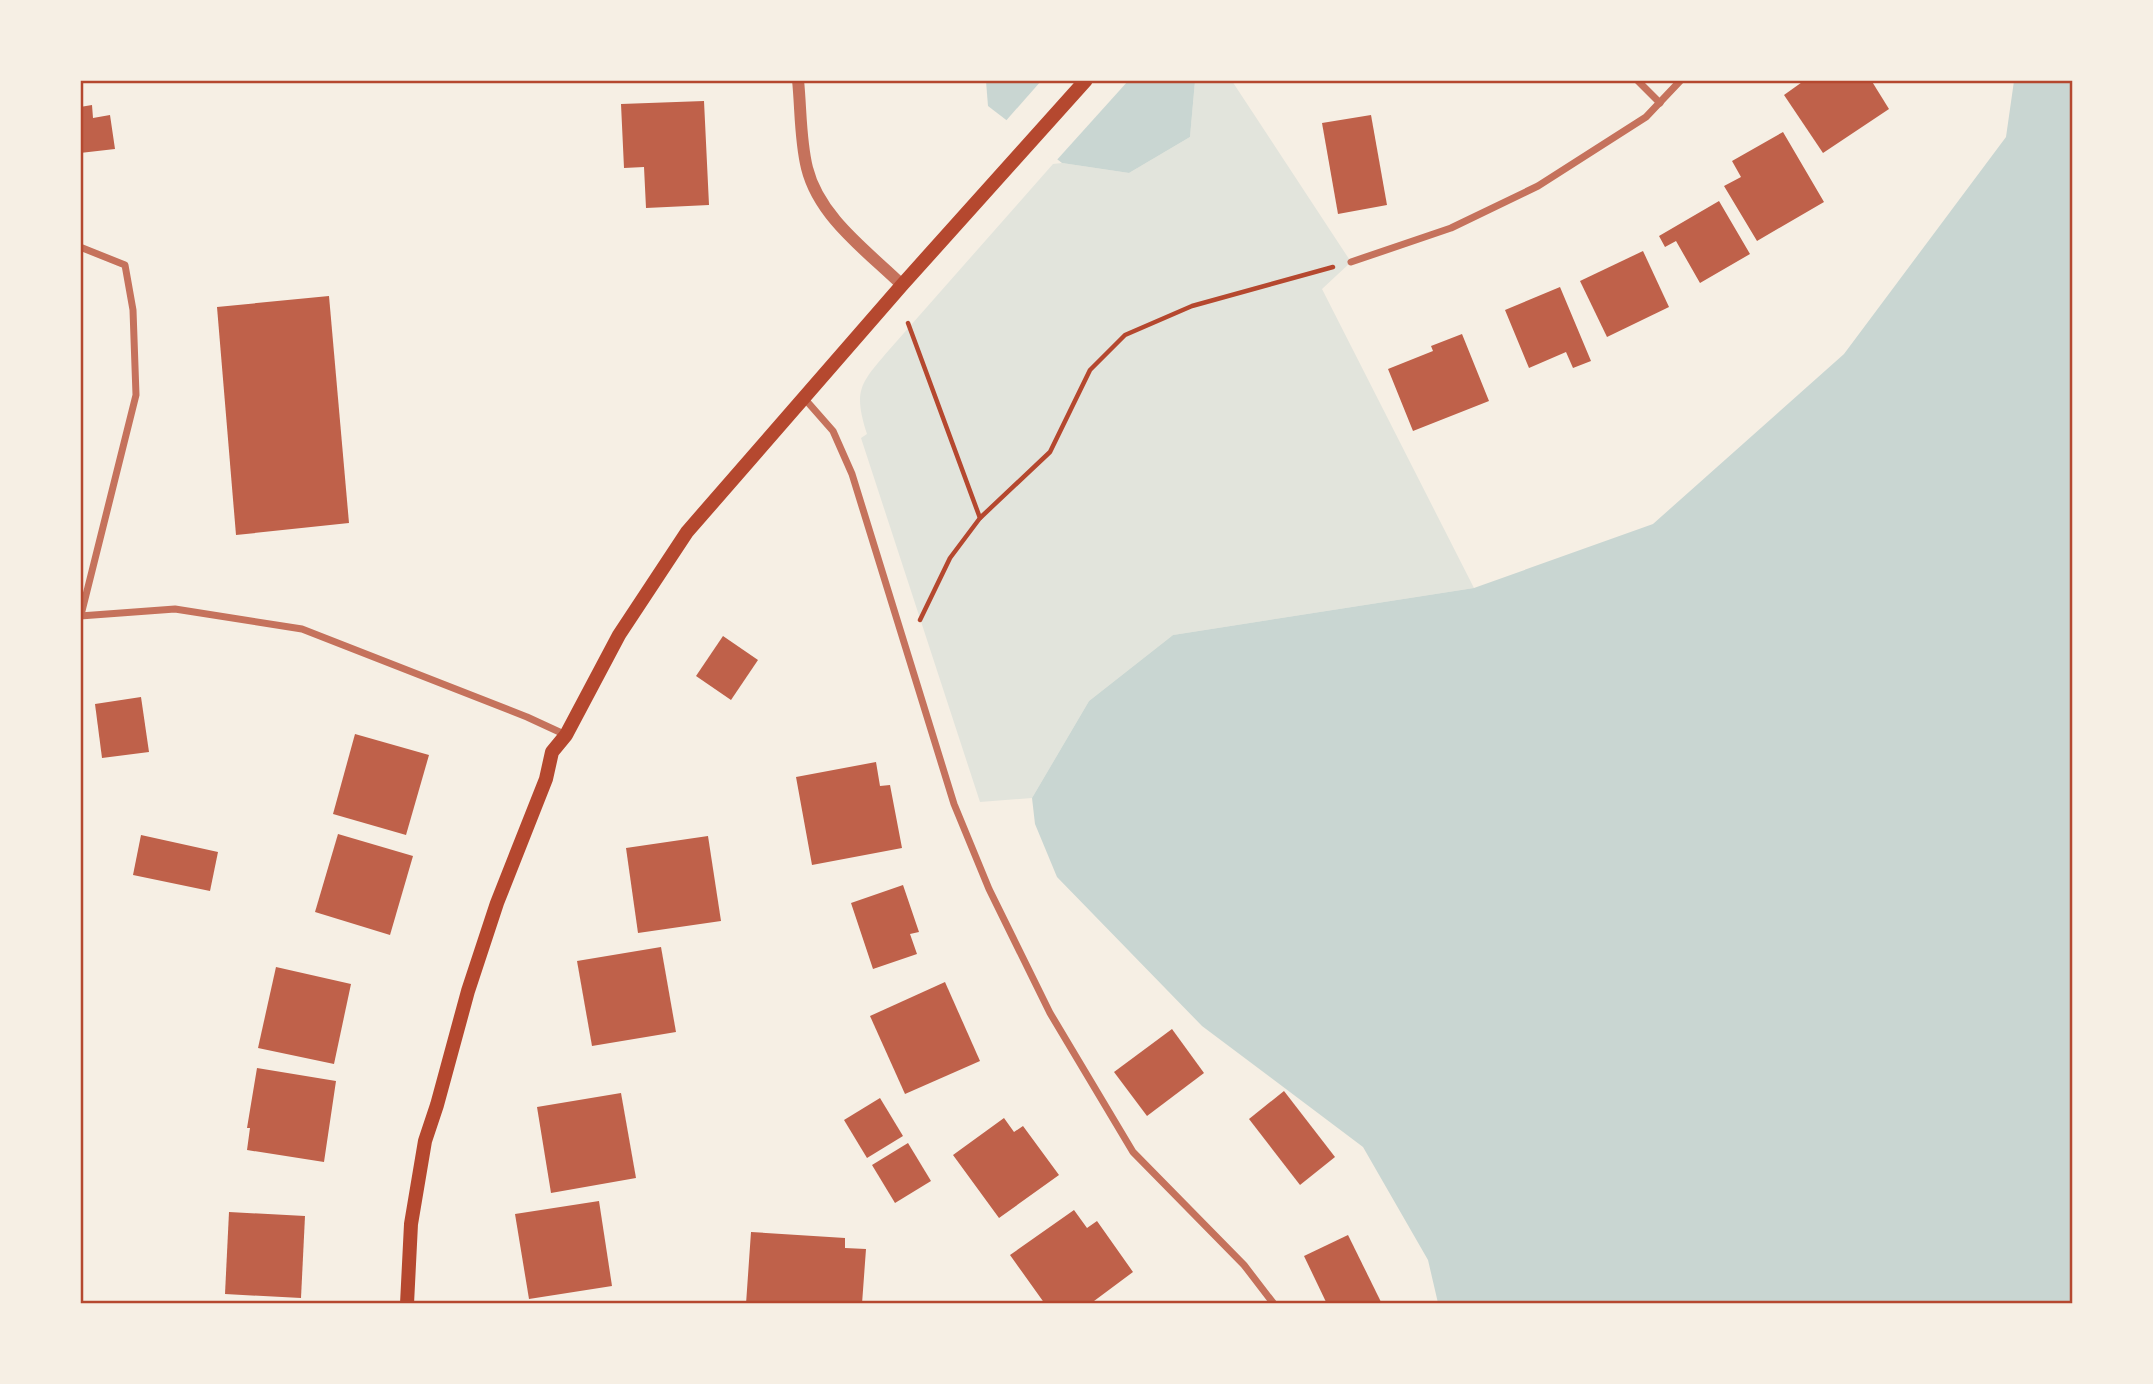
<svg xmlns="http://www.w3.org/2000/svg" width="2153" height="1384" viewBox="0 0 2153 1384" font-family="'Space Grotesk',sans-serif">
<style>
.green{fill:#e2e4dc}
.water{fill:#c9d6d2}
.pier{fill:#f6efe4}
.building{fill:#bf614a}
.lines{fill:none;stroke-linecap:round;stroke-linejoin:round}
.path{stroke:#b5482f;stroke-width:4.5}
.minor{stroke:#c5725c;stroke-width:7}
.tertiary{stroke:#c5725c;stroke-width:12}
.secondary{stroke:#b5482f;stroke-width:14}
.neatline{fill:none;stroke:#b5482f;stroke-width:2.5}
</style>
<rect width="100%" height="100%" fill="#f6efe4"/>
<path class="green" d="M 1195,81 L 1232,81 L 1351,262 L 1322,289 L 1474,588 L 1173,635 L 1089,701 L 1032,798 L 980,802 L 861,438 L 867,434 C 853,390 860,384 889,350 L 1053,164 L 1062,163 L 1129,173 L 1190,137 Z"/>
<g class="water">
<polygon points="986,81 1195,81 1190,137 1129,173 1062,163 988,106"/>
<polygon points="2014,81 2072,81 2072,1303 1438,1303 1428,1260 1363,1147 1202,1026 1057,877 1035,824 1032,798 1089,701 1173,635 1474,588 1653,524 1844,354 2006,137"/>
</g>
<polygon class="pier" points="1041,81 1128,81 1055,162 1004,123"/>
<g class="building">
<polygon points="1805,80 1871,80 1889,109 1823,153 1784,95"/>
<polygon points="704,101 709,205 646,208 644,167 624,168 621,104"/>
<polygon points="92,105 93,118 110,115 115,149 80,153 80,107"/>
<polygon points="1371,115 1387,205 1338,214 1322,123"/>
<polygon points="1783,132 1824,202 1757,241 1724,186 1741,177 1732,161"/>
<polygon points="1719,201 1750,254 1700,283 1676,241 1665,247 1659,236"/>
<polygon points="1643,251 1669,307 1607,337 1580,281"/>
<polygon points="1560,287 1591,361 1573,368 1566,352 1529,368 1505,310"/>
<polygon points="329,296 349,523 236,535 217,307"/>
<polygon points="1462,334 1489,401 1413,431 1388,369 1433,351 1431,346"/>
<polygon points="723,636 758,660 731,700 696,676"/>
<polygon points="141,697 149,752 102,758 95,704"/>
<polygon points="355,734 429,755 406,835 333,814"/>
<polygon points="876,762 880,786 890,785 902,848 812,865 796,777"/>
<polygon points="338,834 413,856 390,935 315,912"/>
<polygon points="141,835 218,852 210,891 133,875"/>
<polygon points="708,836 721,921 638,933 626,848"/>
<polygon points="903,885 919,932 910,934 917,954 873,969 851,903"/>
<polygon points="661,947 676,1032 592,1046 577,961"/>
<polygon points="276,967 351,984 334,1064 258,1048"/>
<polygon points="945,982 980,1061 905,1094 870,1016"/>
<polygon points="1172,1029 1204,1073 1147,1116 1114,1072"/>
<polygon points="257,1068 336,1081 324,1162 247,1150 250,1128 247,1128"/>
<polygon points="1284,1091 1335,1157 1300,1185 1249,1119"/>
<polygon points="621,1093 636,1178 551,1193 537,1107"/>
<polygon points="880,1098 903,1136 867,1158 844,1120"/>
<polygon points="1004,1118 1014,1132 1023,1126 1059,1175 999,1218 953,1155"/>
<polygon points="908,1143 931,1181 895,1203 872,1165"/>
<polygon points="599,1201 612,1286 529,1299 515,1214"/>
<polygon points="1074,1210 1087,1228 1097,1221 1133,1272 1090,1304 1045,1304 1010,1255"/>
<polygon points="229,1212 305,1216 301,1298 225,1294"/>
<polygon points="751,1232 845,1238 845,1248 866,1249 862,1304 746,1304"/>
<polygon points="1348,1235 1382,1304 1327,1304 1304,1256"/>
</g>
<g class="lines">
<g class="path">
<polyline points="908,323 980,518"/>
<polyline points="920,620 950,558 980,518 1050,452 1090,370 1125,335 1192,306 1333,267"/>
</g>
<g class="minor">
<polyline points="1637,80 1660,103"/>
<polyline points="80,247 125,265 133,310 136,395 81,615"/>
<polyline points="1351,262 1451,228 1538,186 1646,117 1681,80"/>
<polyline points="804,398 833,431 852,474 954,804 989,889 1050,1013 1133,1152 1244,1265 1274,1304"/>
<polyline points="80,616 175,609 302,629 527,717 566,735"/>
</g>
<path class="tertiary" d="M 798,80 C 801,109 800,140 807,168 C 819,217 867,251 902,285"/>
<polyline class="secondary" points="407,1304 411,1224 425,1141 437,1105 468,991 497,903 546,779 552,752 566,735 619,635 687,532 902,285 1086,80"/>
</g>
<rect width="2153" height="1384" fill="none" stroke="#f6efe4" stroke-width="164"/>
<rect x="82" y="82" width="1989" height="1220" class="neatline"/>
</svg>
